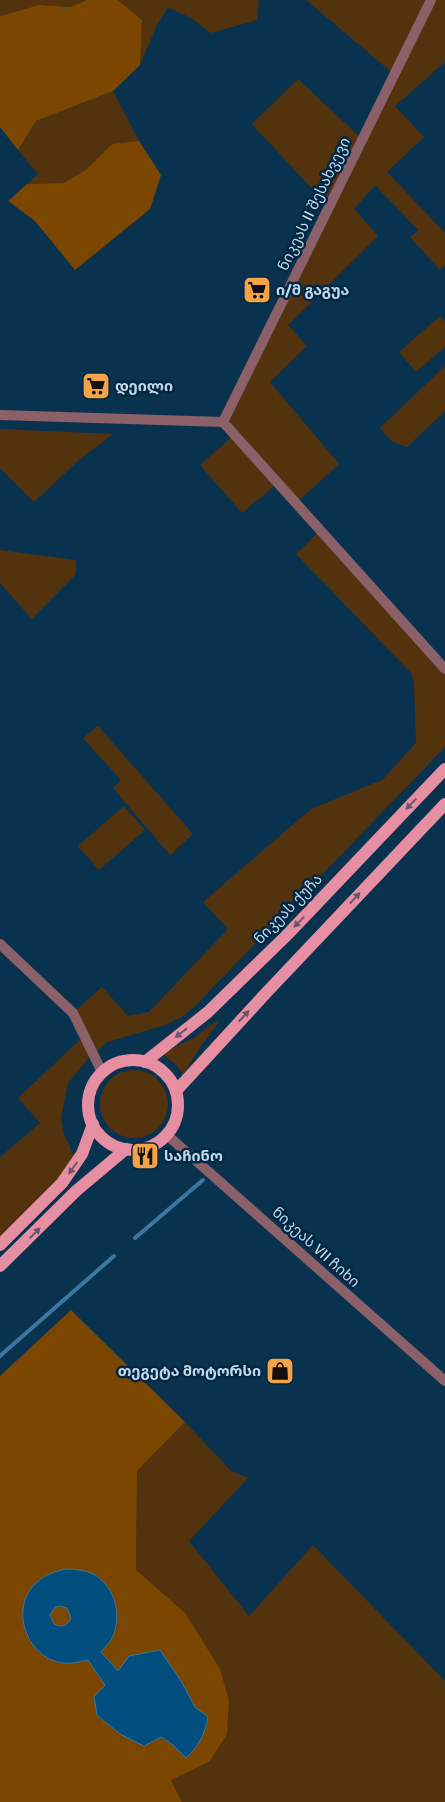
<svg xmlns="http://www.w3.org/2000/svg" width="445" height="1802" viewBox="0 0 445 1802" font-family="Signika,'Noto Sans Georgian',sans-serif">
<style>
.green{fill:#53330e}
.forest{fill:#7b4700}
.water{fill:#014d7d;stroke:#3b779e;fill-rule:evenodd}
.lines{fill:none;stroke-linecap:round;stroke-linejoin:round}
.stream{stroke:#3b779e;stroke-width:4}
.minor{stroke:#8b6069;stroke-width:10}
.primary{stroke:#e68ea2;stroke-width:12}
.oneway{fill:#67566e}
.labels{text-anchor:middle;stroke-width:5;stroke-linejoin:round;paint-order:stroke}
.street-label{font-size:15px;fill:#c3d8ea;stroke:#002844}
.poi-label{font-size:15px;font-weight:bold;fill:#c3d8ea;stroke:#002844;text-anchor:start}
</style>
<rect width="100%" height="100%" fill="#09324f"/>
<g class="green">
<polygon points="0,0 87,0 70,7 39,5 0,16"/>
<polygon points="118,0 259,0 257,20 211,33 191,18 168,7 157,25 140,65 142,20"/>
<polygon points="306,0 445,0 445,62 395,106 424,137 387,172 445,233 445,265 440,270 410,237 418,230 375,185 354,209 378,236 288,325 307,346 270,382 339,464 296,503 278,483 242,513 200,465 235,434 223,422 329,207 252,124 298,79 362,139 395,75"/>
<polygon points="113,91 139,141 112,145 86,170 63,183 27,184 38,174 18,150 36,121"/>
<polygon points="440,316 445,322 445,347 416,372 399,352"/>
<polygon points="445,366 445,411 407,447 393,442 380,428"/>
<polygon points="0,429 113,434 80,459 34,502 0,468"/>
<polygon points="321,530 445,669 445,747 195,1006 182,1017 165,1025 107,1042 87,1060 68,1083 61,1118 64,1134 74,1156 79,1160 0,1245 0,1157 40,1123 18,1098 84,1036 73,1013 102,987 128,1016 149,1012 228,929 203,902 311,809 382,780 416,743 414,683 411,673 296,554"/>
<polygon points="0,550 76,560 76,574 32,619 0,583"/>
<polygon points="98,726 193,834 170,855 113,788 121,780 83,738"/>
<polygon points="124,806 145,830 99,870 78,846"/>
<polygon points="216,1021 218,1023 201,1046 183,1075 178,1067 162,1053 194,1038"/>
<circle cx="134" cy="1104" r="34"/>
<polygon points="185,1422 231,1471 248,1478 189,1541 249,1616 313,1545 445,1681 445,1802 182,1802 171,1780 209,1762 136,1571 137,1471"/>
</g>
<g class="forest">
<polygon points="87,0 118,0 142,20 140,65 113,91 36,121 18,150 0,127 0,16 39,5 70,7"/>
<polygon points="139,141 161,175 150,209 75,270 35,221 8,201 27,184 63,183 86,170 112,144"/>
<polygon points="71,1310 185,1422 137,1471 136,1570 185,1613 220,1669 229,1701 227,1734 209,1762 171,1780 182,1802 0,1802 0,1376"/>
</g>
<path class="water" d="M 65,1569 C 75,1569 85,1570 95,1575 C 116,1588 123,1618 111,1640 C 108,1644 104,1648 101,1652 L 118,1671 L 129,1656 L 160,1650 L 181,1681 L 195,1707 L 208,1717 C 205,1734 198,1747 186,1758 L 173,1745 L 161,1737 L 144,1746 L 120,1734 L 97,1715 L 94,1697 L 105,1685 L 88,1660 C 78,1662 69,1665 58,1662 C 24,1653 10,1606 37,1582 C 46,1574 54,1572 65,1569 ZM 61,1606 L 67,1608 L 71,1618 C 68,1626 61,1628 54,1624 L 50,1615 L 55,1607 Z"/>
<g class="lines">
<g class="stream">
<polyline points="135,1238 203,1180"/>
<polyline points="0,1356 114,1256"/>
</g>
<g class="minor">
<polyline points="0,415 223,422 445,669"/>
<polyline points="223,422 431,0"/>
<polyline points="0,944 73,1013 102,1072"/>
<polyline points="167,1135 445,1381"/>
</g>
<g class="primary">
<circle cx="133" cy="1105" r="45"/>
<polyline points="145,1062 208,1012 286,936 445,769"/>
<polyline points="176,1091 266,993 445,804"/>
<polyline points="0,1245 62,1183 82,1154 93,1124"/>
<polyline points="0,1266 76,1191 126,1149"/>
</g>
</g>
<defs><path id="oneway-solid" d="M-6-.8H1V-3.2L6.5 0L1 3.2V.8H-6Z" transform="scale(1.25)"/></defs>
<g class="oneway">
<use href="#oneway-solid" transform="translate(411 804) rotate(134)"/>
<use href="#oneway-solid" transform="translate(355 898) rotate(-47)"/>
<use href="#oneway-solid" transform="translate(299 922) rotate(134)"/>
<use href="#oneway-solid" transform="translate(244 1016) rotate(-47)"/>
<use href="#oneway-solid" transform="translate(181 1033) rotate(142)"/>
<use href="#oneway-solid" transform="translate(73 1168) rotate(125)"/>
<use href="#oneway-solid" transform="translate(35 1233) rotate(-45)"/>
</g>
<defs>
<symbol id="supermarket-square" viewBox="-11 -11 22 22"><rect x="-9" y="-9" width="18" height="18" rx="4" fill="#f6a246" stroke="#002844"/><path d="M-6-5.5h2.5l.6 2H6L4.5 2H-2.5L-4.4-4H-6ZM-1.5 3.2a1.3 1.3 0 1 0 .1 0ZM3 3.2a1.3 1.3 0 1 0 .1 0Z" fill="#111"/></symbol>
<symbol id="restaurant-square" viewBox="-11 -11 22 22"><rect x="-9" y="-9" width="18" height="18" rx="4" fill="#f6a246" stroke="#002844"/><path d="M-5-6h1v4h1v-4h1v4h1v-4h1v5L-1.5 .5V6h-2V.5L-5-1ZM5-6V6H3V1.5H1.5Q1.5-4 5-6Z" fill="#111"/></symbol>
<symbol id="shop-square" viewBox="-11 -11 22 22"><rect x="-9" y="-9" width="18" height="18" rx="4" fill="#f6a246" stroke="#002844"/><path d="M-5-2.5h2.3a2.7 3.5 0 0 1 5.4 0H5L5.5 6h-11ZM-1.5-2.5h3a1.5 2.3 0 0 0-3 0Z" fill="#111"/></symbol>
</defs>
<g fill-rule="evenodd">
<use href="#supermarket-square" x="241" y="274" width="32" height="32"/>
<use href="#supermarket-square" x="80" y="370" width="32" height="32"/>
<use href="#restaurant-square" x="129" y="1140" width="32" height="32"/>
<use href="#shop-square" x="264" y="1355" width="32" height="32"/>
</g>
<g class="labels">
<g class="street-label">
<text transform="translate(314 204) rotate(-64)" y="5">ნიკეას II შესახვევი</text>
<text transform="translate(288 909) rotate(-46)" y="5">ნიკეას ქუჩა</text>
<text transform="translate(316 1247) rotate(42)" y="5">ნიკეას VII ჩიხი</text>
</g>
<g class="poi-label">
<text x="276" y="295">ი/მ გაგუა</text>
<text x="115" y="391">დეილი</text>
<text x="164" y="1161">საჩინო</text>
<text x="261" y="1376" text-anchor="end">თეგეტა მოტორსი</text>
</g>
</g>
</svg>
